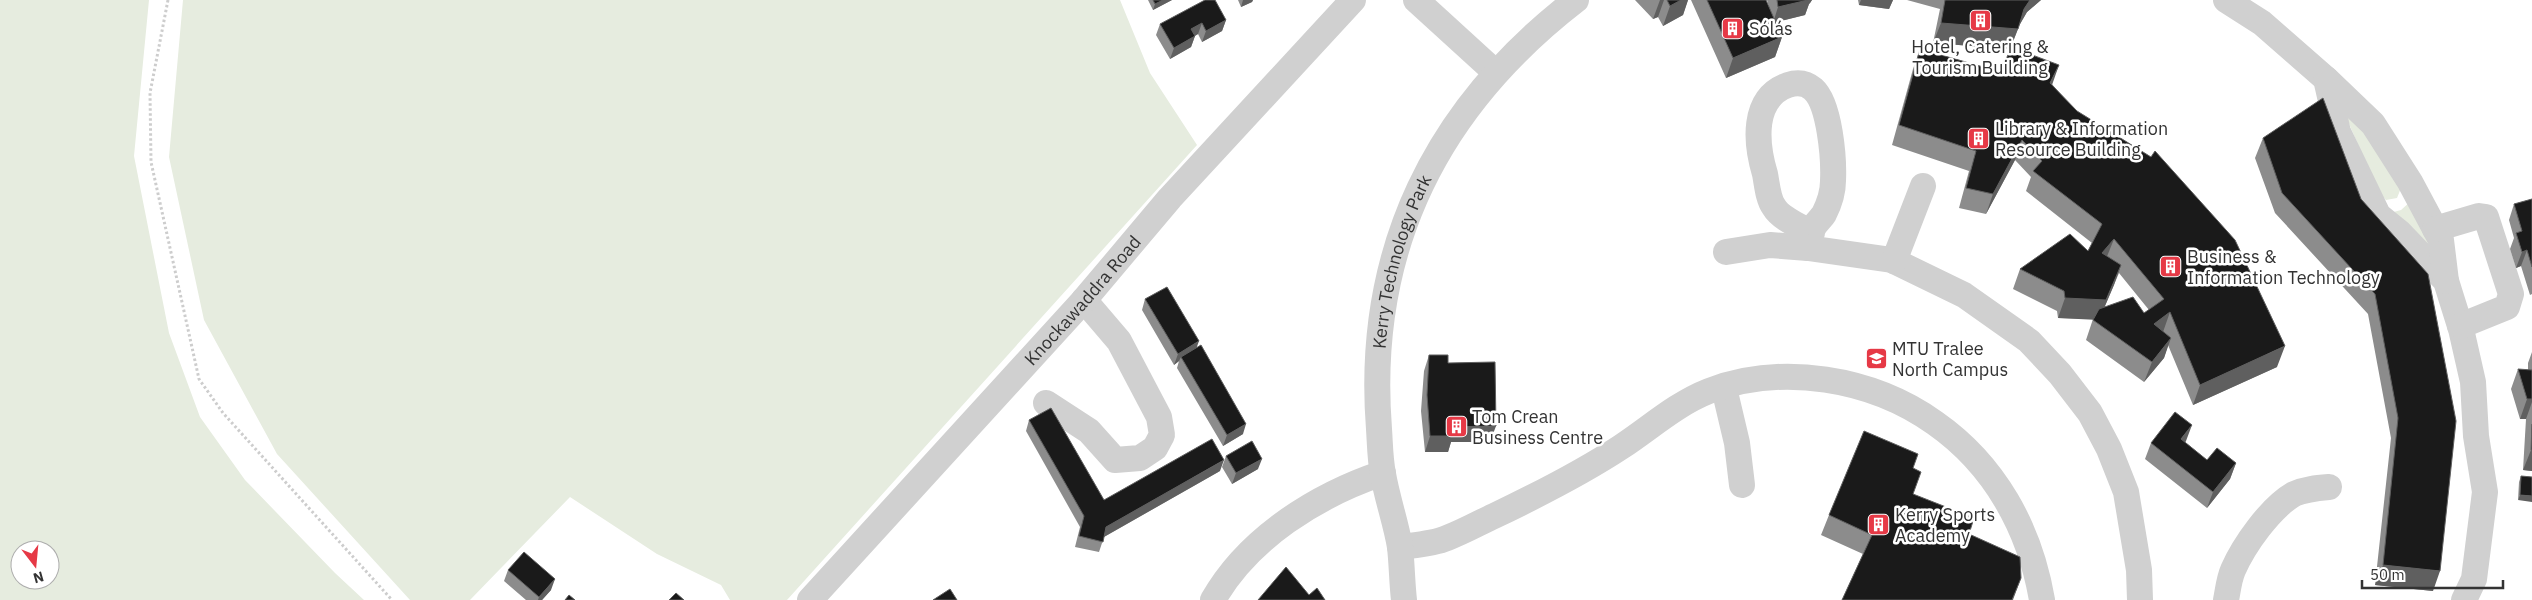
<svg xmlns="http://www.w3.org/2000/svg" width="2532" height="600" font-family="'IBM Plex Sans',sans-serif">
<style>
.green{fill:#e6ecdf;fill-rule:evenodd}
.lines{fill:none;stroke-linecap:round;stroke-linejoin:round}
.path{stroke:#cdcdcd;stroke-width:3;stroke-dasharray:2.5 2.5;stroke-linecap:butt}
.minor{stroke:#d0d0d0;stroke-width:26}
.wall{fill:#8c8c8c;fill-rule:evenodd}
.shaded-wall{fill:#5f5f5f}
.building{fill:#1a1a1a;stroke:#5f5f5f}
.labels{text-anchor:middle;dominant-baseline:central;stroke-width:5;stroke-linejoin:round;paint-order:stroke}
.poi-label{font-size:18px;fill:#333;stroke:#fff;text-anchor:start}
.street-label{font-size:18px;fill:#333;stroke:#fff}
</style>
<rect width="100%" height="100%" fill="#fff"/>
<!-- green -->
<path class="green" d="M0 0H149L134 156 169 333 200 417 245 480 335 573 364 600H0ZM20 550H50V580H20Z
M183 0H1120L1150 73 1197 145 787 600H730L721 585 657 554 570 497 470 600H410L277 454 204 320 169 157Z
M2337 96 2380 150 2401 188 2397 198 2386 200 2379 193Z
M2411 201 2439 258 2390 213 2401 210Z"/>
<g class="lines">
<!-- path -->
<path class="path" d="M168 0 150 93 151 162 199 379 223 413 392 600"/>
<!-- minor -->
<g class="minor">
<path d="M1416 0 1495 72"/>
<path d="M2226 0 2262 23 2326 79 2338 132 2378 215 2399 232 2446 281 2461 329 2473 382 2476 436 2485 492 2474 579 2464 600"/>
<path d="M2326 79 2373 124 2410 182 2441 240 2446 281"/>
<path d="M2435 229 2479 216 2486 217 2511 294 2507 307 2460 326"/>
<path d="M1808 248C1810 242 1810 234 1813 229 1815 223 1821 219 1824 214 1829 204 1833 192 1833 181 1834 159 1830 104 1813 89 1806 83 1797 82 1788 85 1751 98 1756 144 1765 174 1767 184 1768 199 1774 207 1781 219 1800 226 1812 233"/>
<path d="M1726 252 1770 245 1808 248 1892 260 1964 295 2029 341 2060 374 2090 413 2109 449 2126 492 2139 570 2140 600"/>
<path d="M1894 261 1923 186"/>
<path d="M1724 388 1737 443 1742 485"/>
<path d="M1046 403 1089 431 1115 460 1140 458 1155 448 1162 435 1159 417 1119 341 1084 300"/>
<path d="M1400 547C1415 545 1433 544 1447 538 1463 532 1479 523 1494 516 1538 495 1580 474 1621 447 1650 428 1676 404 1709 391 1782 363 1872 378 1935 423 1995 465 2030 529 2042 600"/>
<path id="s1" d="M810 600 1084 300 1170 198 1353 0"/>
<path d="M1213 600C1248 538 1317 495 1383 473"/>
<path id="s2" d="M1404 600C1402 583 1402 565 1400 547 1396 523 1387 498 1383 474 1380 459 1380 443 1379 429 1365 250 1436 108 1576 0"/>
<path d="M2226 600C2228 590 2229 579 2233 570 2244 545 2270 508 2294 494 2305 489 2317 488 2329 487"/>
</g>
</g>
<!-- wall -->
<path class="wall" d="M1148 0H1172L1153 10Z
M1238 0H1253L1252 2 1241 7Z
M1635 0H1688L1683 15 1663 26 1658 17 1653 19Z
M1691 0H1766L1769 7 1767 0H1812L1810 3 1809 4 1805 15 1776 22 1782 37 1775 57 1726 78Z
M1858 0H1893L1889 9 1859 5Z
M1907 0H2041L2027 12 2019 26 2011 47 2052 84 2277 367 2193 405 2168 345 2164 358 2144 382 2086 340 2093 319 2058 318 2057 311 2013 289 2020 269 2088 251 2092 243 2026 191 2031 177 2015 160 1986 214 1959 208 1969 171 1892 145 1913 69 1920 49 2001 72 2010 49 1933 43 1940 9ZM2119 273 2149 310 2144 313 2104 308Z
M1226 20 1222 31 1202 42 1198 34 1195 36 1191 47 1170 59 1156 35 1160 24Z
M2263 138 2361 199 2433 591 2375 585 2391 438 2368 314 2275 213 2255 158Z
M2532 199V294L2530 295 2521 266 2516 268 2510 249 2514 238 2509 220 2514 204Z
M1145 299 1197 348 1243 434 1223 446 1177 368 1179 361 1174 365 1142 310Z
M2532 352V471L2523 470 2526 419H2520L2511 389 2518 369 2528 370V363Z
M1429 355 1448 363 1490 442H1451L1448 452H1425L1421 411 1424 371Z
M1029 420 1104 500 1220 471 1104 537 1099 552 1075 547 1080 527 1026 431Z
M2186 441 2185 442 2207 460 2236 463 2230 479 2207 508 2145 459 2151 443Z
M1226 456 1258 469 1232 484 1222 467Z
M1913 468V494L1969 534 2021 578 2013 600H1842L1863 554 1821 535 1829 515Z
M2521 476 2532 477 2518 500 2519 482Z
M508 570 551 590 542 600H526L504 581Z"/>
<!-- shaded-wall -->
<path class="shaded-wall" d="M1163 0H1172L1153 10 1155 4Z
M1243 0H1253L1252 2 1241 7Z
M1660 0H1664L1658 17 1653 19Z
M1679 0H1688L1683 15 1663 26 1670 6Z
M1805 0H1812L1810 3 1809 4 1805 15 1773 23 1778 7Z
M1861 0H1893L1889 9 1859 5Z
M2030 0H2041L2027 12 2017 29H2018L2010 49 1933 43 1941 23 2024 9Z
M1226 20 1222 31 1202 42 1206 31Z
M1202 23 1198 34 1187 40 1191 29Z
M1195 36 1191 47 1170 59 1174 48Z
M1782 37 1775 57 1726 78 1733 58Z
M2059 65 2052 85 2050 83Z
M2022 140 2015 160 1986 214 1993 194Z
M2114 239 2106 259 2102 253Z
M2527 250 2521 266 2516 268 2522 252Z
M2121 265 2114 285 2099 320 2058 318 2065 298Z
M2170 312 2163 332 2154 324Z
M2171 338 2164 358 2144 382 2152 362Z
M1199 341 1195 352 1181 357 1179 361 1174 365 1178 354Z
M2285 346 2277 367 2193 405 2200 385Z
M2527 399H2532V402L2526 419H2520Z
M1246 424 1243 434 1223 446 1227 435Z
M2192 425 2186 441 2175 455 2181 439Z
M1496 426 1490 442H1451L1448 452H1425L1430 436 1453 427Z
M2531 450H2532V471L2523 470Z
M1262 459 1258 469 1232 484 1236 473Z
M1224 460 1220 471 1102 538 1106 527Z
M2236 463 2230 479 2207 508 2213 492Z
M2520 495 2532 496V502L2518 500Z
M2383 565 2440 571 2433 591 2375 585Z
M555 579 551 590 542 600H538L539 597Z"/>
<!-- building -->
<path class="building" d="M1153 0H1163L1155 4Z
M1205 0H1215L1226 20 1206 31 1202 23 1191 29 1195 36 1174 48 1160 24Z
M1667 0H1681L1670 6Z
M1707 0H1766L1782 37 1733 58Z
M1777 0H1808L1778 7Z
M1945 0H2030L2024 9 2018 29 1941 23Z
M2011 47 2059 65 2050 83 2077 111 2151 157 2155 151 2235 240 2285 346 2200 385 2170 312 2154 324 2171 338 2152 362 2093 320 2099 309 2133 297 2144 313 2164 299 2114 239 2102 253 2121 265 2106 300 2065 298 2064 291 2020 269 2070 234 2088 251 2102 224 2033 171 2042 161 2022 140 1993 194 1966 188 1976 151 1899 125 1920 49 2001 72Z
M2323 98 2361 199 2428 274 2456 421 2440 571 2383 565 2398 418 2375 294 2282 193 2263 138Z
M2532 199V267L2527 250 2522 252 2516 233 2522 231 2514 204Z
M1167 287 1199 341 1178 354 1145 299Z
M1201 345 1246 424 1227 435 1181 357Z
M1429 355H1448V363L1495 362 1496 426 1453 427 1454 436H1430L1427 395Z
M2518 369 2532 370V399H2527Z
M1051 408 1104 500 1212 439 1224 460 1106 527 1103 542 1079 536 1084 516 1029 420Z
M2175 412 2192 425 2181 439 2207 460 2217 448 2236 463 2213 492 2151 443Z
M2532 424V450H2531Z
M1864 431 1918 454 1913 468 1921 472 1913 494 1974 518 1969 534 2020 557 2021 578 2012 600H1842L1872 535 1829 515Z
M1252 441 1262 459 1236 473 1226 456Z
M2521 476 2532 477V496L2520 495Z
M524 552 555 579 539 597 508 570Z
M1286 567 1309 595 1317 588 1325 600H1258Z
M950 589 957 600H933Z
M676 593 684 600H669Z
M569 595 575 600H565Z"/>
<!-- icons -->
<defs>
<symbol id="building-square" viewBox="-11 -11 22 22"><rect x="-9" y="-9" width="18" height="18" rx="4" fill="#e63946" stroke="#fff"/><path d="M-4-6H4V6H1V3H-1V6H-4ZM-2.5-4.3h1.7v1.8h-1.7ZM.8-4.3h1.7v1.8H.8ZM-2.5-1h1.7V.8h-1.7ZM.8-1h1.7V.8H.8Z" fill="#fff"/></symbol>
<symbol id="university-square" viewBox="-11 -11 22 22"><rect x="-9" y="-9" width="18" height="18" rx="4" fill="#e63946" stroke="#fff"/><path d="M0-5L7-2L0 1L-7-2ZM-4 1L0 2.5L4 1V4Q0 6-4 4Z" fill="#fff"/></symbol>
</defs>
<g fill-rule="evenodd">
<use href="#building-square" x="1968" y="8" width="25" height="25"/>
<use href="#building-square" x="1720" y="16" width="25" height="25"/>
<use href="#building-square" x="1966" y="126" width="25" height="25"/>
<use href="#building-square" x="2158" y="254" width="25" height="25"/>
<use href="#university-square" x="1864" y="346" width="25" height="25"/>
<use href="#building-square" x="1444" y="414" width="25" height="25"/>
<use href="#building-square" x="1866" y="512" width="25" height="25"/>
</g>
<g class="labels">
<!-- poi labels -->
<g class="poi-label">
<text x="1749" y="28">Sólás</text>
<text x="1980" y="46" text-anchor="middle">Hotel, Catering &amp;<tspan x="1980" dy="21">Tourism Building</tspan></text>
<text x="1995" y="128">Library &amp; Information<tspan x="1995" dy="21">Resource Building</tspan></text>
<text x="2187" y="256">Business &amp;<tspan x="2187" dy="21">Information Technology</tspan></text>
<text x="1892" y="348">MTU Tralee<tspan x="1892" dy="21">North Campus</tspan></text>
<text x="1472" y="416">Tom Crean<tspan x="1472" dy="21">Business Centre</tspan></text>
<text x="1895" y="514">Kerry Sports<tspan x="1895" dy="21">Academy</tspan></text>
</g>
<!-- street labels -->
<g class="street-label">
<text stroke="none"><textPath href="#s2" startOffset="344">Kerry Technology Park</textPath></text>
<text stroke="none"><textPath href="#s1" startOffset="405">Knockawaddra Road</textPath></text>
</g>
</g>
<!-- north arrow -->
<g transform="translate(35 565) rotate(164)"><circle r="24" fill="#ffffff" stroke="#adadad"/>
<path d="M0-4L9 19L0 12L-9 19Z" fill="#e63946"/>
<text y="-8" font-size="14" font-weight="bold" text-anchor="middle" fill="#333333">N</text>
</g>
<!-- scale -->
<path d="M2362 580v8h141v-8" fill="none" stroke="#333333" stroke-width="2.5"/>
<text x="2370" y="580" font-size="15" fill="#333333" stroke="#ffffff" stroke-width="4" paint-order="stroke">50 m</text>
</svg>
